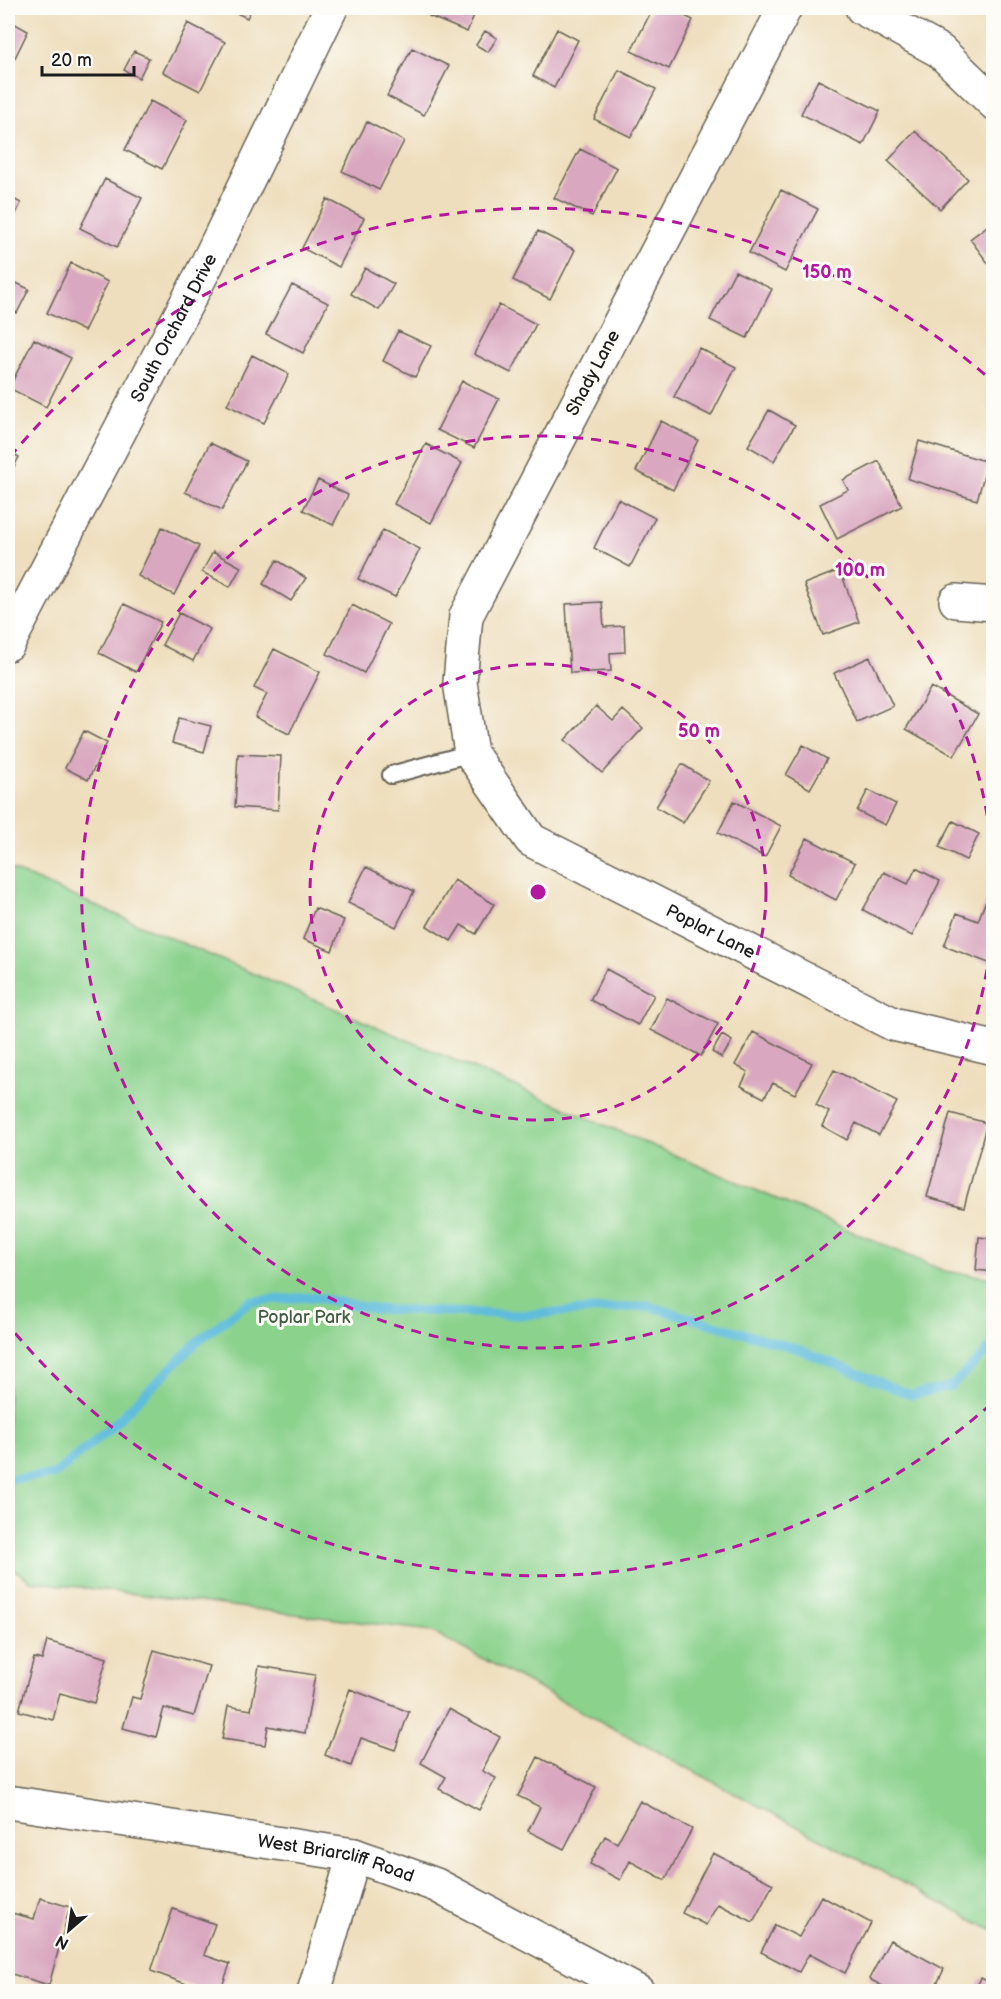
<svg xmlns="http://www.w3.org/2000/svg" width="1001" height="1999" font-family="'Balsamiq Sans',sans-serif">
<style>
.green{fill:#8bd28d;stroke:#547754;stroke-width:1.5}
.lines{fill:none;stroke-linecap:round;stroke-linejoin:round}
.stream{stroke:#5ebcdc;stroke-width:9}
.building{fill:#d9a7bf}
.lane-casing{stroke:#666054;stroke-width:20}
.street-casing{stroke:#666054;stroke-width:36}
.lane{stroke:#fff;stroke-width:16}
.street{stroke:#fff;stroke-width:33}
.ring{fill:none;stroke:#b5179e;stroke-width:3;stroke-dasharray:10 8}
.labels{text-anchor:middle;dominant-baseline:central;stroke-width:6;stroke-linejoin:round;paint-order:stroke}
.street-label{font-size:18px;fill:#1c1c1c;stroke:#fdfcf7}
.park-label{font-size:18px;fill:#435c44;stroke:#fdfcf7}
.centre{fill:#b5179e;stroke:#fdfcf7;stroke-width:3}
.ring-label{font-size:18px;text-anchor:middle;font-weight:bold;fill:#b5179e;stroke:#fdfcf7;stroke-width:6;stroke-linejoin:round;paint-order:stroke}
</style>
<rect width="100%" height="100%" fill="#fdfcf7"/>
<filter id="ink" filterUnits="userSpaceOnUse"><feTurbulence type="fractalNoise" baseFrequency=".0167" numOctaves="2"/><feDisplacementMap in="SourceGraphic" scale="12" xChannelSelector="R" yChannelSelector="G"/><feConvolveMatrix kernelMatrix="1 2 1 2 8 2 1 2 1" color-interpolation-filters="sRGB"/></filter>
<filter id="wash" filterUnits="userSpaceOnUse"><feTurbulence type="fractalNoise" baseFrequency=".008" numOctaves="4" result="noise"/><feDisplacementMap in="SourceGraphic" scale="24" xChannelSelector="R" yChannelSelector="G"/><feGaussianBlur stdDeviation="1.35" result="paint"/><feColorMatrix in="noise" values="0 0 0 0 0 0 0 0 0 0 0 0 0 0 0 0 0 1.4 0 .05"/><feComposite in="paint" operator="in"/></filter>
<g filter="url(#wash)">
<rect width="100%" height="100%" fill="#eedebd"/>
<!-- green -->
<path class="green" d="M8 868 944 1271 993 1278V1931L431 1631 31 1581 8 1566Z"/>
<g class="lines">
<!-- stream -->
<path class="stream" d="M8 1479 54 1475 109 1429 198 1341 250 1301 313 1297 374 1309 522 1315 648 1306 795 1348 911 1395 951 1386 994 1345"/>
</g>
<g id="blocks">
<!-- building -->
<path class="building" d="M226 8H252L247 18Z
M432 8H477L467 32 429 16Z
M653 8H669L693 20 669 69 631 51Z
M8 20 28 31 8 72Z
M188 23 225 42 200 91 163 72Z
M557 29 578 40 554 88 533 76Z
M485 31 497 38 488 52 476 45Z
M412 48 449 66 424 115 387 96Z
M134 51 149 58 139 78 124 70Z
M619 70 656 89 631 137 594 119Z
M818 80 880 111 863 145 801 114Z
M150 101 187 120 162 169 125 150Z
M367 122 404 141 379 190 342 171Z
M915 131 968 179 940 209 888 161Z
M580 149 617 168 592 216 554 198Z
M105 179 142 198 117 247 80 228Z
M781 190 818 209 785 272 749 253Z
M8 196 21 203 8 230Z
M327 199 364 218 339 267 302 248Z
M994 221V271L970 239Z
M538 231 575 250 550 299 513 280Z
M71 263 108 282 84 331 47 313Z
M365 268 394 284 379 310 351 294Z
M735 271 772 289 747 338 710 320Z
M8 279 29 289 17 313 8 309Z
M292 285 328 303 303 353 266 334Z
M499 305 536 324 511 373 474 354Z
M398 331 431 346 415 377 383 361Z
M34 339 71 358 46 407 9 388Z
M699 348 736 367 711 416 674 397Z
M252 355 289 374 264 423 227 405Z
M462 381 499 399 474 448 437 430Z
M769 410 795 425 774 461 748 446Z
M661 421 698 440 673 490 636 471Z
M919 441 988 462 977 500 908 479Z
M210 443 247 461 222 510 185 492Z
M426 444 462 463 431 523 394 504Z
M8 451 19 457 8 478Z
M879 461 902 506 837 539 820 504 848 490 843 480Z
M318 480 348 495 333 525 303 510Z
M618 499 655 518 630 567 594 548Z
M162 527 199 546 174 595 138 576Z
M383 530 420 549 395 597 358 579Z
M213 552 241 567 230 587 202 572Z
M277 560 306 578 291 601 263 584Z
M840 570 859 622 823 635 804 584Z
M602 602 604 627 624 626 625 652 610 653 611 671 570 673 566 604Z
M124 604 161 622 136 672 99 653Z
M352 605 389 624 364 673 327 654Z
M179 613 210 629 193 661 162 645Z
M274 649 320 672 289 734 255 717 267 694 254 688Z
M870 657 893 706 857 722 834 673Z
M931 687 978 714 954 756 906 729Z
M596 706 613 721 623 710 643 728 602 773 565 740Z
M179 718 211 726 204 752 172 743Z
M84 731 107 743 88 780 65 768Z
M803 745 827 759 810 789 786 775Z
M238 754 281 756 278 810 235 807Z
M682 764 709 781 683 823 656 807Z
M868 790 896 804 885 825 857 811Z
M734 801 781 826 765 857 718 833Z
M953 821 979 834 966 860 939 847Z
M807 838 855 863 836 900 788 875Z
M366 867 414 891 396 927 348 903Z
M916 868 940 881 912 936 863 910 884 872 908 884Z
M454 880 494 904 476 934 461 925 451 941 427 926Z
M985 903 994 906V965L944 946 957 913 978 921Z
M315 908 344 920 332 951 303 939Z
M606 969 654 995 638 1025 590 1000Z
M667 998 718 1024 701 1056 651 1030Z
M753 1032 812 1063 795 1094 773 1083 764 1098 741 1086 748 1072 735 1065Z
M722 1035 732 1041 722 1058 712 1052Z
M834 1070 897 1102 879 1135 856 1123 847 1140 822 1126 829 1112 816 1105Z
M950 1113 987 1123 964 1207 927 1197Z
M979 1237 994 1239V1272L976 1270Z
M47 1641 107 1658 94 1703 60 1693 53 1720 19 1711 34 1658 42 1660Z
M154 1650 209 1666 194 1716 164 1708 156 1737 123 1728 132 1697 140 1699Z
M259 1666 315 1675 305 1733 268 1726 265 1745 222 1739 228 1706 251 1710Z
M350 1689 409 1712 395 1750 361 1738 351 1766 325 1755Z
M449 1709 500 1737 482 1771 496 1778 479 1810 439 1789 446 1777 421 1763Z
M538 1757 596 1787 564 1849 528 1831 540 1807 518 1796Z
M640 1801 692 1829 665 1880 630 1861 620 1880 590 1864 605 1836 617 1843Z
M713 1853 773 1884 753 1922 718 1904 706 1925 682 1913Z
M821 1896 871 1923 845 1973 809 1954 799 1972 761 1952 775 1925 799 1937Z
M40 1898 70 1907 49 1985 8 1973V1912L34 1919Z
M173 1909 215 1924 204 1955 230 1964 220 1992H208L151 1971Z
M890 1940 944 1969 933 1992H894L869 1979Z
M981 1978 994 1985V1992H974Z"/>
</g>
</g>
<g filter="url(#ink)">
<use href="#blocks" fill-opacity="0" stroke="#666054" stroke-width="1.5"/>
<g class="lines">
<defs>
<path id="lane" d="M391 775 471 753"/>
<g id="street">
<path id="s1" d="M785 8 466 616 460 682 471 753 531 840 893 1024 994 1048"/>
<path d="M862 8 940 51 994 103"/>
<path d="M956 601 994 604"/>
<path id="s2" d="M8 644 206 266 331 8"/>
<path id="s3" d="M8 1802 354 1855 436 1885 638 1992"/>
<path d="M314 1992 354 1855"/>
</g>
</defs>
<!-- lane casing -->
<use href="#lane" class="lane-casing"/>
<!-- street casing -->
<use href="#street" class="street-casing"/>
<!-- lane -->
<use href="#lane" class="lane"/>
<!-- street -->
<use href="#street" class="street"/>
</g>
</g>
<!-- distance rings -->
<g class="ring">
<circle cx="538" cy="892" r="228"/>
<path d="M993 916A456 456 0 1 1 993 868"/>
<path d="M991 1404A684 684 0 0 1 10 1327M10 457A684 684 0 0 1 991 380"/>
</g>
<g class="labels">
<!-- street labels -->
<g class="street-label">
<text stroke="none"><textPath href="#s2" startOffset="357">South Orchard Drive</textPath></text>
<text transform="translate(593 373) rotate(-62)">Shady Lane</text>
<text stroke="none"><textPath href="#s1" startOffset="1132">Poplar Lane</textPath></text>
<text stroke="none"><textPath href="#s3" startOffset="333">West Briarcliff Road</textPath></text>
</g>
<!-- park labels -->
<g class="park-label">
<text x="304" y="1317">Poplar Park</text>
</g>
</g>
<circle cx="538" cy="892" r="9" class="centre"/>
<g class="ring-label">
<text x="827" y="278">150 m</text>
<text x="860" y="576">100 m</text>
<text x="699" y="737">50 m</text>
</g>
<!-- margin -->
<rect width="1001" height="1999" fill="none" stroke="#fdfcf7" stroke-width="30"/>
<!-- north arrow -->
<g transform="translate(69 1930) rotate(209)" stroke="#fdfcf7" stroke-width="4.5" paint-order="stroke">
<path d="M0-4.5L10 22L0 15L-10 22Z" fill="#1c1c1c"/>
<text y="-9" font-size="16" font-weight="bold" text-anchor="middle" fill="#1c1c1c">N</text>
</g>
<!-- scale -->
<path d="M42 66v9h92v-9" fill="none" stroke="#1c1c1c" stroke-width="3"/>
<text x="51" y="66" font-size="18" fill="#1c1c1c" stroke="#fdfcf7" stroke-width="4.5" paint-order="stroke">20 m</text>
</svg>
